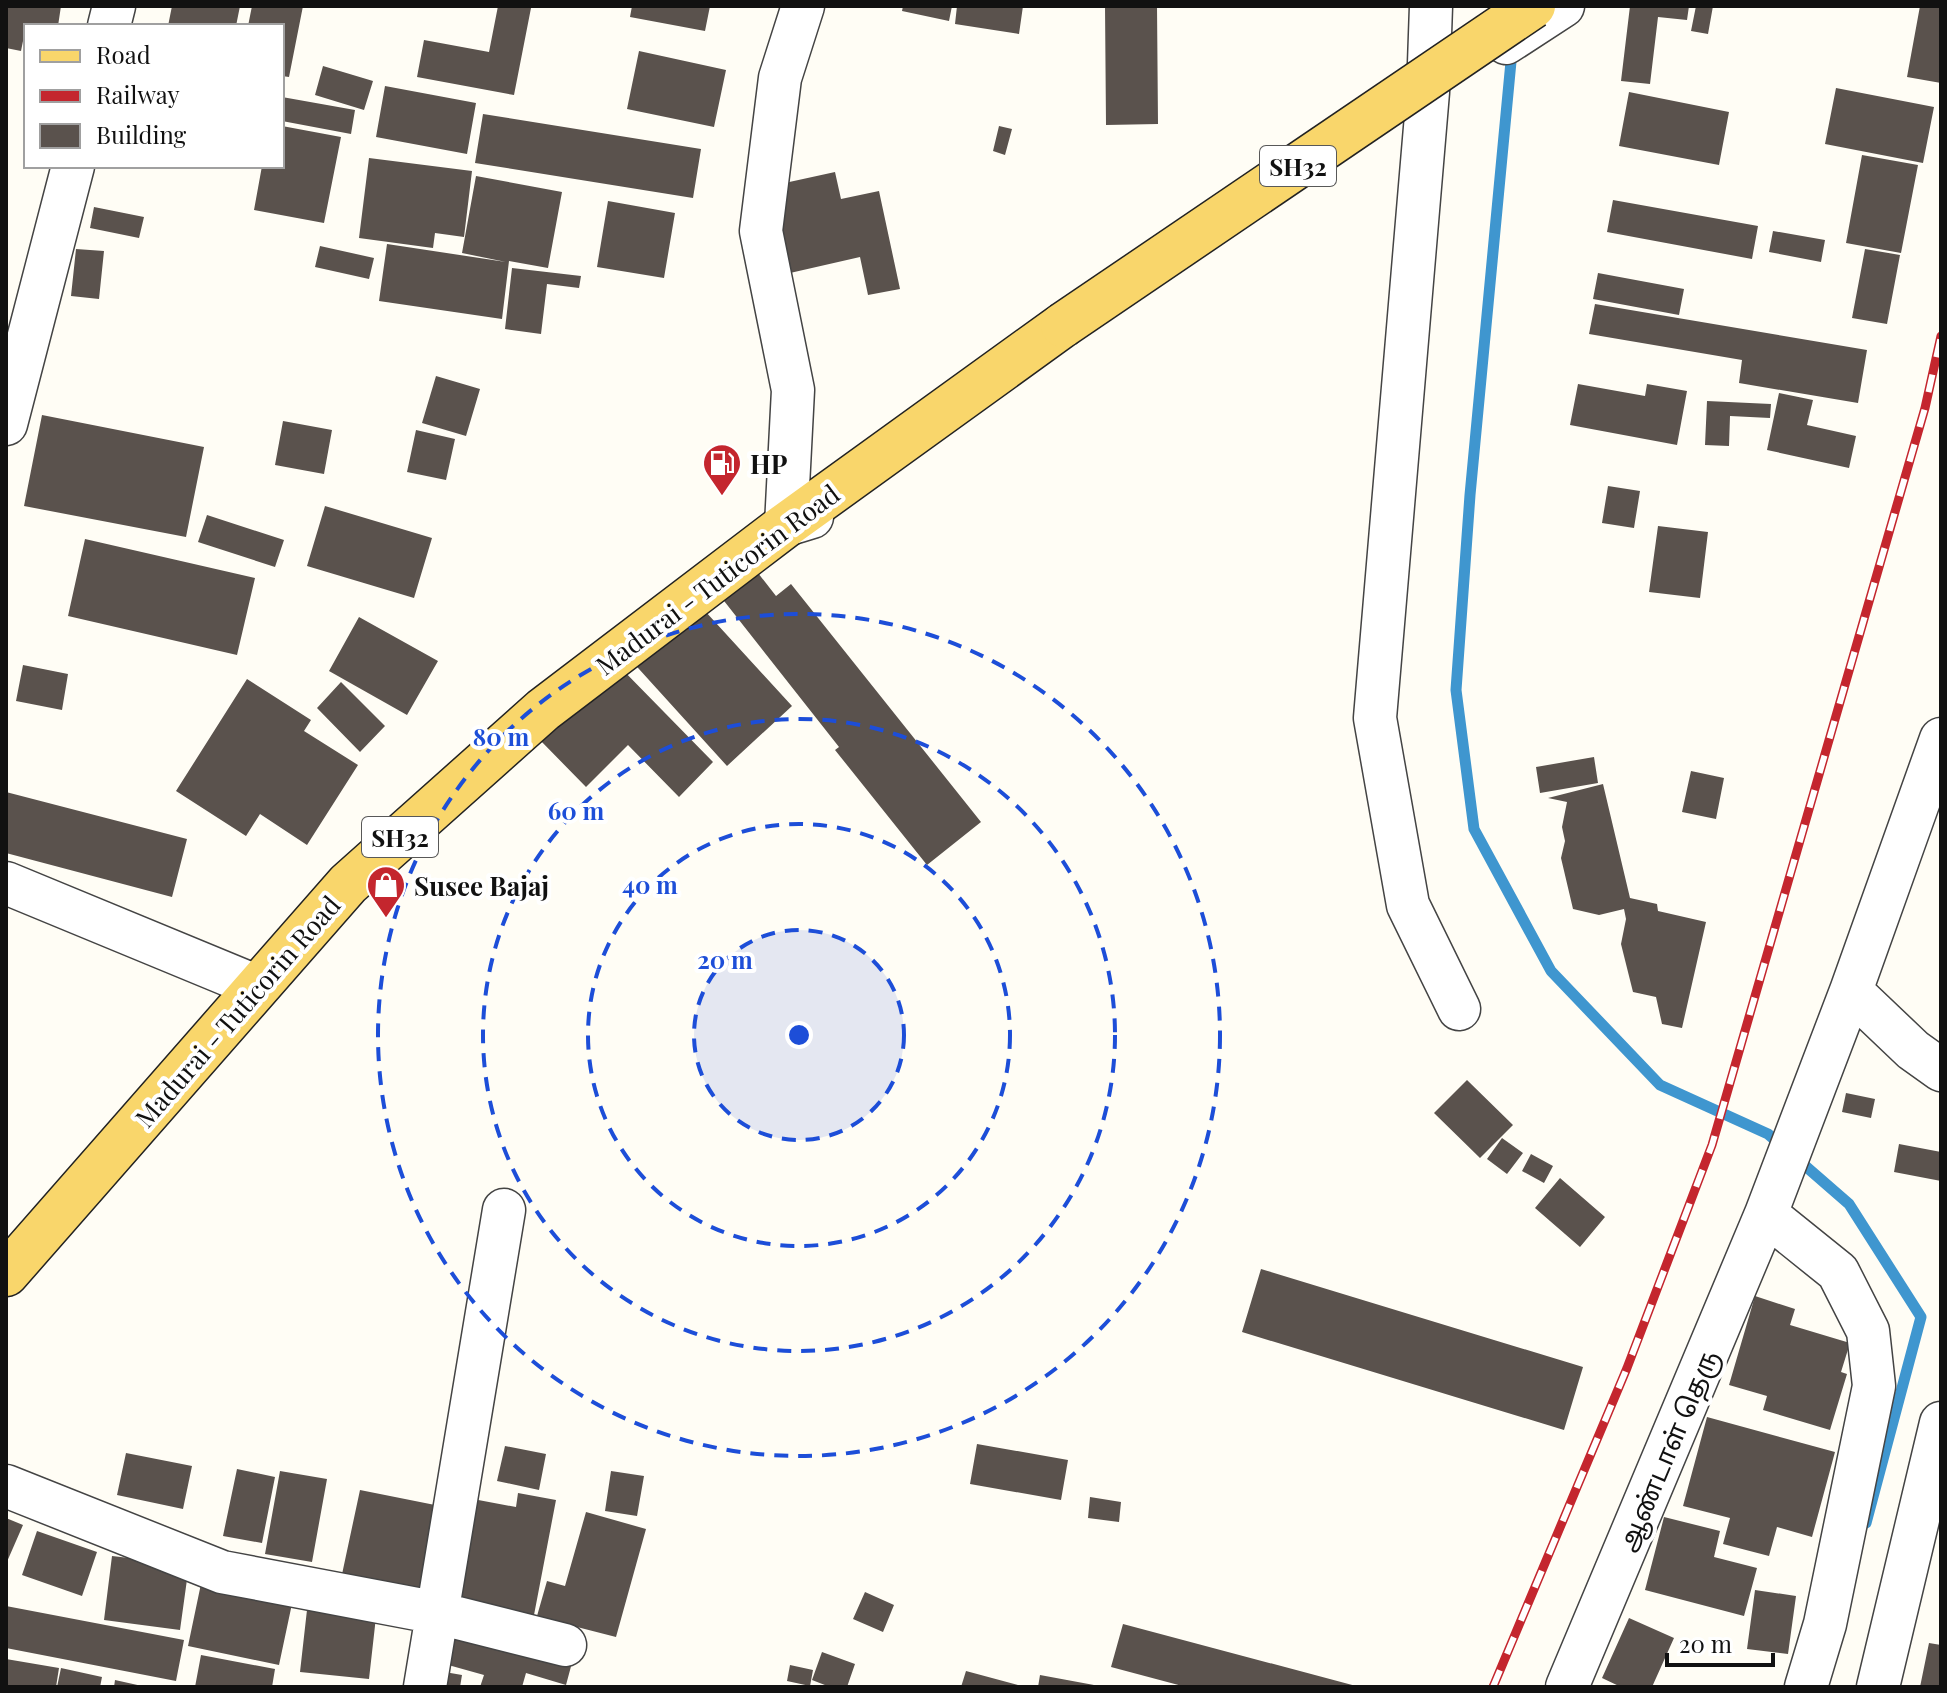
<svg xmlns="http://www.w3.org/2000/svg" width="1947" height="1693" font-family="'Playfair Display','Noto Sans Tamil',serif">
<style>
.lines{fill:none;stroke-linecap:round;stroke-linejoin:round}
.stream{stroke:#3f96cf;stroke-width:11}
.building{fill:#5a524d}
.minor-casing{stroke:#444;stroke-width:45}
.major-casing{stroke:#222;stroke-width:47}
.minor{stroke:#fff;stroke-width:42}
.major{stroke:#f9d66b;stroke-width:44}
.rail-casing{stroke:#c4262e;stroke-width:9}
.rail{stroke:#fff;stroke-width:6;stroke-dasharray:18;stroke-linecap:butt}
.major-bridge-casing{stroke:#222;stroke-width:47;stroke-linecap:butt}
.major-bridge{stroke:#f9d66b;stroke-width:44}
.ring{fill:none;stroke:#1d4ed8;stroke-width:4;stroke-dasharray:14 10}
.labels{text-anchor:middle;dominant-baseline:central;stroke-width:8;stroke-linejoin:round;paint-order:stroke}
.shield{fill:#fff;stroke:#585858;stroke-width:2}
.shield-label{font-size:24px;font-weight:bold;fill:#111}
.poi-label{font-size:26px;font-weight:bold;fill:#111;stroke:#fff;text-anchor:start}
.street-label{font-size:26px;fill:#111;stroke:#fff}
.centre{fill:#1d4ed8;stroke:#fff;stroke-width:4}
.ring-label{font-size:24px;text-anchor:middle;font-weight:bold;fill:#1d4ed8;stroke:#fff;stroke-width:8;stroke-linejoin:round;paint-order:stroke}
</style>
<rect width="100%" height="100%" fill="#fffdf5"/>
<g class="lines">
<!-- stream -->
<path class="stream" d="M1512 51 1470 495 1456 690 1474 829 1551 971 1660 1085 1768 1134 1782 1146
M1795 1157 1849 1204 1921 1317 1866 1523"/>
</g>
<!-- building -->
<path class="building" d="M6 6H61L58 26H26L21 51 6 48Z
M172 6H240L236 26H168Z
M252 6H303L289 77 282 76V26H248Z
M498 6 531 8 514 95 417 77 424 40 489 52Z
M632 6H710L705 31 630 17Z
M903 6H952L949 21 902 11Z
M957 6H1023L1019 34 955 24Z
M1105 6H1157L1158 124 1106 125Z
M1630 6H1689L1687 20 1658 17 1650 84 1621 81Z
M1696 6H1713L1708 34 1691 31Z
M1920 6H1941V83L1907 77Z
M639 51 726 70 714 127 627 109Z
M323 66 373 81 364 110 315 95Z
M385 86 476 103 467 154 376 137Z
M1836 88 1934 107 1923 163 1825 144Z
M1629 92 1729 112 1719 165 1619 146Z
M282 97 355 110 351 134 282 121Z
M483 114 701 149 693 198 475 163Z
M282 126 341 137 324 223 254 210 262 166H282Z
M999 126 1012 129 1005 155 993 151Z
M1862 155 1918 165 1901 253 1846 243Z
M369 158 472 171 464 237 435 233 433 248 359 238Z
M835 172 841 199 879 191 900 289 868 295 860 257 790 273 771 186Z
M476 176 562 192 548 268 509 261 502 319 379 301 387 244 506 262 462 253Z
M1613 200 1758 226 1752 259 1607 232Z
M608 201 675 213 664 278 597 267Z
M94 207 144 217 139 238 90 228Z
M1773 231 1825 240 1821 262 1769 252Z
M320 246 374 258 369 279 315 267Z
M76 249 104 251 99 299 71 296Z
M1865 249 1900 255 1887 324 1852 318Z
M512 268 581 276 579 288 547 284 541 334 505 329Z
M1598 273 1684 289 1679 315 1593 299Z
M1595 304 1867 350 1858 403 1739 383 1742 360 1589 334Z
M436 376 480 389 466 436 422 423Z
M1578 384 1645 396 1647 384 1687 391 1677 445 1570 425Z
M1779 393 1813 400 1807 425 1856 436 1849 468 1767 450Z
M1707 401 1771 404 1770 418 1730 416 1729 446 1705 445Z
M42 415 204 447 186 537 24 506Z
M283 421 332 430 324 474 275 465Z
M416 430 455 439 446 480 407 472Z
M1608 486 1640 491 1634 528 1602 523Z
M325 506 432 538 414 598 307 566Z
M207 515 284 540 275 567 198 542Z
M1658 526 1708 532 1700 598 1649 592Z
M85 539 255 578 237 655 68 616Z
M751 564 776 596 791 584 981 822 927 865 835 750 839 747 717 592Z
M694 599 792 706 727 766 629 658Z
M359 617 438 661 407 715 329 671Z
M615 662 713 762 679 797 628 745 586 787 538 738Z
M23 665 68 674 62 710 16 701Z
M247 679 311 720 304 731 358 765 307 845 260 814 246 836 176 791Z
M341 682 385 726 360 752 317 708Z
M1594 757 1598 783 1540 793 1536 767Z
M1691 771 1724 778 1716 819 1682 812Z
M1603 784 1630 898 1657 904 1658 911 1706 922 1682 1028 1662 1024 1656 997 1633 992 1621 944 1626 919 1624 909 1599 915 1573 909 1561 858 1565 841 1562 827 1567 802 1548 798Z
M6 792 187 839 172 897 6 853Z
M1467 1080 1513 1125 1480 1158 1434 1113Z
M1846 1093 1875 1099 1871 1118 1842 1112Z
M1502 1138 1523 1153 1507 1174 1487 1159Z
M1899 1144 1941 1152V1181L1894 1172Z
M1531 1154 1553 1166 1544 1183 1522 1171Z
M1560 1178 1605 1217 1580 1247 1535 1208Z
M1261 1269 1583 1367 1564 1430 1242 1332Z
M1755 1296 1795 1309 1790 1325 1850 1343 1841 1372 1847 1374 1830 1430 1763 1410 1767 1396 1729 1385Z
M1707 1417 1835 1452 1812 1537 1777 1527 1769 1556 1723 1544 1730 1518 1683 1506Z
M977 1444 1068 1460 1061 1500 970 1484Z
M505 1446 546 1454 539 1490 497 1481Z
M126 1453 192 1466 183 1509 117 1495Z
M237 1469 275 1477 262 1543 223 1536Z
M280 1471 327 1479 312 1562 265 1554Z
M611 1471 644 1476 637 1516 605 1511Z
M360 1490 445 1507 427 1596 341 1579Z
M518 1493 556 1500 534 1615 454 1599 473 1499 516 1507Z
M1090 1497 1121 1502 1119 1522 1088 1518Z
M586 1512 646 1529 616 1637 577 1627 573 1641 533 1630 547 1581 565 1586Z
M1664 1517 1720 1531 1714 1557 1757 1568 1744 1616 1645 1590Z
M6 1518 23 1525 6 1564Z
M37 1531 97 1552 82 1596 22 1575Z
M112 1556 189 1565 180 1630 104 1620Z
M202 1579 293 1599 279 1665 188 1646Z
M1755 1590 1796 1596 1788 1654 1747 1649Z
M865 1592 894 1605 883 1632 853 1619Z
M308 1601 377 1608 369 1679 300 1672Z
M6 1606 184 1640 176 1681 6 1648Z
M1629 1618 1674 1638 1652 1687H1621L1602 1678Z
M445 1622 573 1659 566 1685 526 1673 522 1687H480L484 1675 434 1661Z
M1123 1624 1356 1686V1687H1186L1111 1667Z
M1929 1643 1941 1645V1687H1920Z
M822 1652 855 1664 847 1687H830L812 1680Z
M201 1655 275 1669 272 1687H195Z
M6 1659 59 1668 56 1687H6Z
M790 1665 813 1670 810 1686 787 1681Z
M61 1668 102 1677 100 1687H57Z
M433 1670 462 1675 460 1687H430Z
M966 1671 1022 1686V1687H961Z
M1040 1675 1094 1685V1687H1038Z
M115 1680 142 1686V1687H114Z"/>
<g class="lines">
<defs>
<path id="minor" d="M803 6 780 78 761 231 793 390 786 525 812 517
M1431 6 1428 92 1375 718 1408 905 1459 1009
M109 26 114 6
M1506 43 1563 6
M6 424 73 166
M1941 739 1851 991 1913 1050 1941 1070
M6 883 258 987
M6 1486 222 1572 438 1613 565 1645
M425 1687 504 1210
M1567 1687 1766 1214
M1806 1687 1825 1624 1874 1386 1868 1331 1838 1272 1766 1214 1851 991
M1878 1687 1941 1423"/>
<path id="major" d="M6 1274 348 884 543 710 786 525 1063 325"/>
</defs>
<!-- minor casing -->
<use href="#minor" class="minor-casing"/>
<!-- major casing -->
<use href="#major" class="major-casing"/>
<!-- minor -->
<use href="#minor" class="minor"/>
<!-- major -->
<use href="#major" class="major"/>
<defs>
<path id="rail" d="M1493 1687 1627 1368 1712 1145 1925 408 1941 336"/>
</defs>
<!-- rail casing -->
<use href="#rail" class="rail-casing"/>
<!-- rail -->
<use href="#rail" class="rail"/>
<defs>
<path id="major-bridge" d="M1063 325 1533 6"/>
</defs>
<!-- major-bridge casing -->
<use href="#major-bridge" class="major-bridge-casing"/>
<!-- major-bridge -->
<use href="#major-bridge" class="major-bridge"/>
</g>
<!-- distance rings -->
<circle cx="799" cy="1035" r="105" fill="#1d4ed8" fill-opacity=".12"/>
<g class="ring">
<circle cx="799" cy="1035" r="105"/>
<circle cx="799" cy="1035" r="211"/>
<circle cx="799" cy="1035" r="316"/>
<circle cx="799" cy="1035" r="421"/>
</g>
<!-- icons -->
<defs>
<symbol id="fuel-pin" viewBox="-11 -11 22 30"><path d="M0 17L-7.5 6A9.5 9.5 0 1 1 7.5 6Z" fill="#c4262e" stroke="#fff"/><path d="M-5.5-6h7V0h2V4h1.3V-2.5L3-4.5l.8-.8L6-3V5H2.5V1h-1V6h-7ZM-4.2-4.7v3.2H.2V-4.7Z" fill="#fff"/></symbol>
<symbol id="shop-pin" viewBox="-11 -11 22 30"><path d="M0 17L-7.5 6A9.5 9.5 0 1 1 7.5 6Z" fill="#c4262e" stroke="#fff"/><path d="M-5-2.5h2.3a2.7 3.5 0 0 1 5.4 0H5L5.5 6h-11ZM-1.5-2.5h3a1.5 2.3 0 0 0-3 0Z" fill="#fff"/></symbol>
</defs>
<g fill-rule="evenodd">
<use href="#fuel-pin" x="700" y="441" width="44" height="60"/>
<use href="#shop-pin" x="364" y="863" width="44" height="60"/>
</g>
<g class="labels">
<!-- shield labels -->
<g class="shield">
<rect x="1260" y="146" width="76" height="40" rx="6"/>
<rect x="362" y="817" width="76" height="40" rx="6"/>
</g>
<g class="shield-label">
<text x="1298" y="166">SH32</text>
<text x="400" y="837">SH32</text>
</g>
<!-- poi labels -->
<g class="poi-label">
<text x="750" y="463">HP</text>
<text x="414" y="885">Susee Bajaj</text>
</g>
<!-- street labels -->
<g class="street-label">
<text transform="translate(717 579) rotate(-37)">Madurai - Tuticorin Road</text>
<text transform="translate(237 1011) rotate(-49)">Madurai - Tuticorin Road</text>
<text transform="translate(1667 1450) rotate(-67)">ஆண்டாள் தெரு</text>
</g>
</g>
<circle cx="799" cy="1035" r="12" class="centre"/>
<g class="ring-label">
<text x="501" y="746">80 m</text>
<text x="576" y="820">60 m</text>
<text x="650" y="894">40 m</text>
<text x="725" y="969">20 m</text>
</g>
<!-- border -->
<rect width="1947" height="1693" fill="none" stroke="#111111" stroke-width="16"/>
<!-- legend -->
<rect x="24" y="24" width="260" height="144" fill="#ffffff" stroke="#a0a0a0" stroke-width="2"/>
<rect x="40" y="50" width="40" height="12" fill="#f9d66b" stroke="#a0a0a0" stroke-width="2"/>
<text x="96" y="64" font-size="24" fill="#111111">Road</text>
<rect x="40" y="90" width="40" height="12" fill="#c4262e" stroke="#a0a0a0" stroke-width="2"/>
<text x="96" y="104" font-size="24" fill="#111111">Railway</text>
<rect x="40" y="124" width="40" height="24" fill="#5a524d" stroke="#a0a0a0" stroke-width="2"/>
<text x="96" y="144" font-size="24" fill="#111111">Building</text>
<!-- scale -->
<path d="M1667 1653v12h106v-12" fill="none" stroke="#111111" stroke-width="4"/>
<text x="1679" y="1653" font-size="24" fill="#111111" stroke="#ffffff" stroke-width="6" paint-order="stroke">20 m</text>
</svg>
